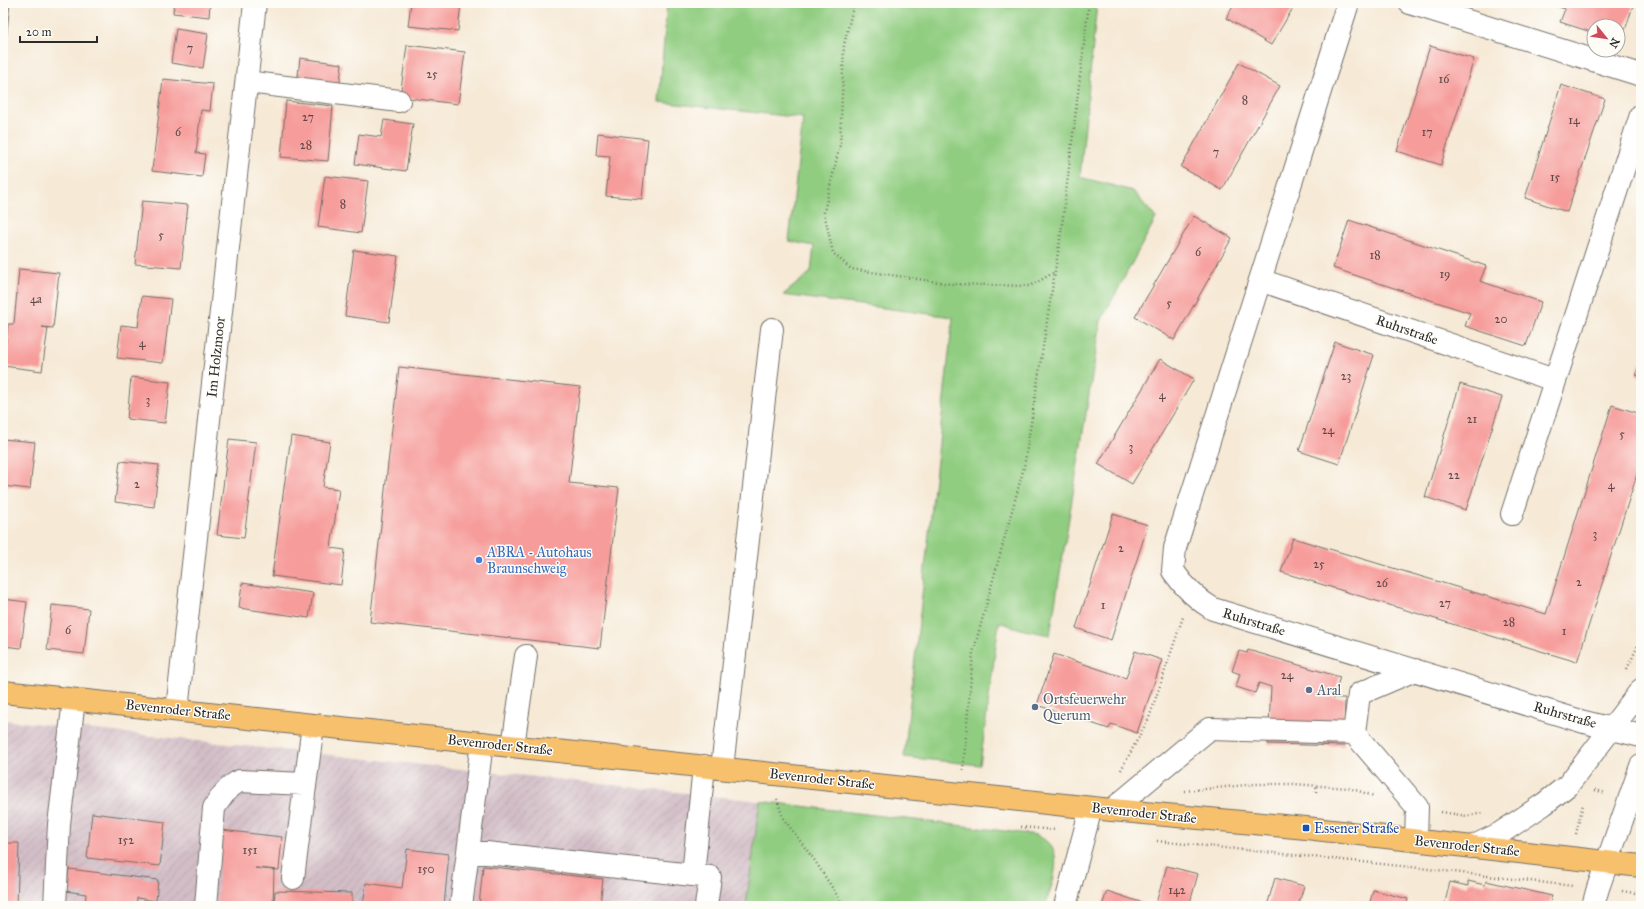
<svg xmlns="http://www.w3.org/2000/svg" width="1644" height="909" font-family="'IM FELL Great Primer',serif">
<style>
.industrial{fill:url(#industrial-furrows)}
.green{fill:#91cd81;stroke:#5e7c56}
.building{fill:#f69d9b}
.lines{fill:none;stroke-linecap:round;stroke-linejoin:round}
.minor-casing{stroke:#726e67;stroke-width:24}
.major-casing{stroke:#726e67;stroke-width:24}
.path{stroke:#726e67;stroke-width:2.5;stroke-dasharray:1 3;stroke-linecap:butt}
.minor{stroke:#fff;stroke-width:22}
.major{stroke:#f7c06c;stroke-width:22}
.shop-dot{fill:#3f7fe0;stroke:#fdfcf7;stroke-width:1.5}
.service-dot{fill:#5c6f8a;stroke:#fdfcf7;stroke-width:1.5}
.transit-dot{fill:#1a4fb4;stroke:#fdfcf7;stroke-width:1.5}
.labels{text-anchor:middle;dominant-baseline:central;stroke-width:3;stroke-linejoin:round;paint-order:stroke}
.number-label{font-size:12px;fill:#5e4847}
.street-label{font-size:14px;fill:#2b2b2b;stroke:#fdfcf7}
.shop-label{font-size:14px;fill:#366cbe;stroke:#fdfcf7;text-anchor:start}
.service-label{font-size:14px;fill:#4e5e75;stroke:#fdfcf7;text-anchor:start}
.transit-label{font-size:14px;fill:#164399;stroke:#fdfcf7;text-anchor:start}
</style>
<defs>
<pattern id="industrial-furrows" width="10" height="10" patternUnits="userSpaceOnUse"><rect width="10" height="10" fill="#d2bdc6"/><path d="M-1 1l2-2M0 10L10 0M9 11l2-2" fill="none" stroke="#b4a3aa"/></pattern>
</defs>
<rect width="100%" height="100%" fill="#fdfcf7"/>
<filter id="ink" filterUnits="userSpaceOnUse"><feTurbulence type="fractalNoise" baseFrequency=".025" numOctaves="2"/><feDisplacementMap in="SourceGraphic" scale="8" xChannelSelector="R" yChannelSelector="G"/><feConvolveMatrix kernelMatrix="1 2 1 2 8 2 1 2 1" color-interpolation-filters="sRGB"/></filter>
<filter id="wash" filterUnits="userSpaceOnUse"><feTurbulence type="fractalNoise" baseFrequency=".012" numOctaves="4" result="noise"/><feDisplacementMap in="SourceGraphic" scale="16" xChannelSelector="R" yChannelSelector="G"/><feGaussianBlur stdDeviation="0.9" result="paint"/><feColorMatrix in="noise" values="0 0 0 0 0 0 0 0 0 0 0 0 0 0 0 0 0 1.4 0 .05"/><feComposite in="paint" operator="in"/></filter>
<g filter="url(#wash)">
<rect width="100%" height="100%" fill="#f6e9d6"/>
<!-- industrial -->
<path class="industrial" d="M3 720 760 801 746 906H3Z"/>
<!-- green -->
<path class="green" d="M667 3H1097L1080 177 1133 191 1156 218 1101 321 1050 635 1024 630 999 622 980 765 904 757 953 317 783 295 811 272 814 246 789 241 803 118 659 102Z
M760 801 1037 835C1042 838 1047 841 1050 845 1063 859 1050 890 1045 906H746Z"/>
<g id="blocks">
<!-- building -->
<path class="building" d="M3 3H10L5 51H3Z
M174 3H210L209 17 173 13Z
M411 3H461L458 31 408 26Z
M1235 3H1296L1271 45 1226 18Z
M1547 3H1634L1621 42 1618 41V26H1594V33L1560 22 1565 9Z
M176 29 208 34 203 68 171 63Z
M407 45 465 52 458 104 400 97Z
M1430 46 1474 59 1441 165 1397 151Z
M300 58 342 64 339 89 297 84Z
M1239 63 1280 86 1222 190 1181 167Z
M163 79 213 84 210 111 201 110 196 153 205 154 202 177 152 171Z
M1561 85 1605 99 1567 212 1525 198Z
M286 101 333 106 328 161 281 157Z
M384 120 413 124 406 171 355 164 359 134 381 137Z
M598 133 648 139 642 199 606 196 610 156 596 155Z
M325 176 368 181 361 233 318 227Z
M142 201 188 205 181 268 135 264Z
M1194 216 1232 238 1174 340 1135 317Z
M1349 220 1486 266 1480 281 1541 302 1526 346 1465 326 1470 313 1333 268Z
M354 250 398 256 389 322 345 316Z
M19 269 59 273 53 328 42 327 48 328 42 371 3 366 8 324H14Z
M142 296 171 299 163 363 117 358 121 325 138 327Z
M1335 342 1374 355 1339 464 1299 451Z
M1160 359 1194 379 1132 484 1098 464Z
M1641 362V377L1636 375Z
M399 367 580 387 569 483 619 488 600 648 370 622Z
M131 377 170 382 165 423 127 419Z
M1460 384 1502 397 1466 510 1425 497Z
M1612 405 1641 414V462L1577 662 1281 572 1293 538 1546 614Z
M291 436 330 442 323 487 339 489 331 548 345 550 341 585 272 576Z
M3 439 35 442 30 489 3 486Z
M229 439 256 442 244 538 217 535Z
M120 461 159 465 154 507 115 502Z
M1113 514 1148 525 1111 640 1076 628Z
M242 583 313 593 309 618 239 608Z
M3 599 27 602 21 648 3 646Z
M52 605 89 609 84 654 47 650Z
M1248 650 1340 677 1333 698H1345L1344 746 1268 744 1271 687 1259 683 1255 693 1236 687 1240 674 1232 671 1239 651 1247 653Z
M1135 651 1162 660 1137 733 1111 724 1109 729 1037 705 1054 654 1126 678Z
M92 813 165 822 160 866 87 858Z
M221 830 282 837 279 870 255 868 274 870 273 906H217Z
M3 843H19L17 906H3Z
M407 849 449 854 444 906H363L366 883 402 888Z
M483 866 603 879 600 906H479Z
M1167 866 1198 874 1189 906H1155Z
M69 869 158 880 156 901 137 898 136 906H85L86 894 66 891Z
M1275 878 1304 886 1298 906H1267Z
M1468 881 1485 885 1486 881 1552 896 1549 906H1444L1450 882 1468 886Z
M1373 890 1408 899 1406 906H1369Z
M275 891 352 893V906H274Z
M1107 891 1149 905V906H1102Z"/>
</g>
</g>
<g filter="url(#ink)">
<use href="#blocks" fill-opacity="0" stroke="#726e67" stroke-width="1"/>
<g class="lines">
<defs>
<path id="minor" d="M1348 3 1175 548 1173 571C1185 588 1196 599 1213 609L1584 722 1641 736
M1410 3 1641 75
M247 82 399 101
M1260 280 1554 380
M1512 514 1641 115
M177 710 255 3
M1354 733 1359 694 1415 670
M513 746 526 656
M704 766 693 875 710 877 706 906
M722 768 772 329
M1112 810 1209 729 1354 733 1417 807 1416 840
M1472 847 1499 834 1544 804 1568 785 1641 690
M468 851 693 875
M293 878 313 725
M55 906 59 824 74 700
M206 906 214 808C221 797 227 788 239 781L305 784
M461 906 482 743
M1065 906 1091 808
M1593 906 1598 888 1641 766"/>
<path id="major" d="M3 692 1112 810 1306 828 1641 866"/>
</defs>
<!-- minor casing -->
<use href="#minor" class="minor-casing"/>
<!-- major casing -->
<use href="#major" class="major-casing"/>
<!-- path -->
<path class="path" d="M854 3 844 45 840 145 824 212 833 253 851 269 951 284 1030 286 1055 272
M1627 669 1641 639
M963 770 973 653 1024 467 1061 233 1089 3
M1121 770 1149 718 1183 617
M1595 790 1606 793
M1185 791 1256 784H1293L1349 788 1374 796
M1316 792V786
M777 799 783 818 815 861 844 906
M1441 812 1467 816 1483 813
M1021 827 1056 830
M1576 834 1583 804
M1157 841 1411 867 1573 886
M1622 891 1641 894"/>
<!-- minor -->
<use href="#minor" class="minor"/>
<!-- major -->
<use href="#major" class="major"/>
</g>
</g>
<!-- markers -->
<circle class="shop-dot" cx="479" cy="560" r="4"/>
<g class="service-dot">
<circle cx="1309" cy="690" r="4"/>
<circle cx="1035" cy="707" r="4"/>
</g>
<rect class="transit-dot" x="1302" y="824" width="8" height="8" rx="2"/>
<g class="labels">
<!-- number labels -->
<g class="number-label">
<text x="190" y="48">7</text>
<text x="432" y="74">25</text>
<text x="1444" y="79">16</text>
<text x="1245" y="100">8</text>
<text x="308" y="117">27</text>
<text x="1574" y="120">14</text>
<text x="178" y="132">6</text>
<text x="1427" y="132">17</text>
<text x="306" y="145">28</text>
<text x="1216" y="152">7</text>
<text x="1555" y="177">15</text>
<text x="343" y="204">8</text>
<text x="161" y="235">5</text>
<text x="1198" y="252">6</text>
<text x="1375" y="255">18</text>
<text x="1445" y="274">19</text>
<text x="36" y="299">4a</text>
<text x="1169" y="303">5</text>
<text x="1501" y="319">20</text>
<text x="142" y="343">4</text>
<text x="1346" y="376">23</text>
<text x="1162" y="395">4</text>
<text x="148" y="400">3</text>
<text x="1472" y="419">21</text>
<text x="1328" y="430">24</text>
<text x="1622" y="434">5</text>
<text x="1131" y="447">3</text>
<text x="1454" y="475">22</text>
<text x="137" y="484">2</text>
<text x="1611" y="485">4</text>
<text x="1595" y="534">3</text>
<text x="1121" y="548">2</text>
<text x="1319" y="564">25</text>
<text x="1579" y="582">2</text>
<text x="1382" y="583">26</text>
<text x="1445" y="603">27</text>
<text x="1103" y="605">1</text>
<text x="1509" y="622">28</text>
<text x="68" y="630">6</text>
<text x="1564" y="631">1</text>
<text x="1287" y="675">24</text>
<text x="126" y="840">152</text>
<text x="250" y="850">151</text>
<text x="426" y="869">150</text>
<text x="1177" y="890">142</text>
</g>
<!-- street labels -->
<g class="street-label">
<text transform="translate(1407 330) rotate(19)">Ruhrstraße</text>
<text transform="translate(216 357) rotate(-84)">Im Holzmoor</text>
<text transform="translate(1254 622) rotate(17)">Ruhrstraße</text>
<text transform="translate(178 710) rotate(6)">Bevenroder Straße</text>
<text transform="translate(1565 715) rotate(16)">Ruhrstraße</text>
<text transform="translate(500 745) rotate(6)">Bevenroder Straße</text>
<text transform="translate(822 779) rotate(6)">Bevenroder Straße</text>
<text transform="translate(1144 813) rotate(6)">Bevenroder Straße</text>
<text transform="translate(1467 846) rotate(6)">Bevenroder Straße</text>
</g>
<!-- shop labels -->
<g class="shop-label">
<text x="487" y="552">ABRA - Autohaus<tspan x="487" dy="16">Braunschweig</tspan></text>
</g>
<!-- service labels -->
<g class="service-label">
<text x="1317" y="690">Aral</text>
<text x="1043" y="699">Ortsfeuerwehr<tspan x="1043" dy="16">Querum</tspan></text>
</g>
<!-- transit labels -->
<g class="transit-label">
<text x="1314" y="828">Essener Straße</text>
</g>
</g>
<!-- margin -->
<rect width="1644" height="909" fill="none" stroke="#fdfcf7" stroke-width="16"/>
<!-- north arrow -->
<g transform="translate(1606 38) rotate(120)"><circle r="19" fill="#fdfcf7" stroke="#a9a8a5"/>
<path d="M0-3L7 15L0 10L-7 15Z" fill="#d1495b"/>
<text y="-6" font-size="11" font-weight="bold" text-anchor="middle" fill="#2b2b2b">N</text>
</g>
<!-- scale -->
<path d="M20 36v6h77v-6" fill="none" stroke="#2b2b2b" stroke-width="2"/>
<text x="26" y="36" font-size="12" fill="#2b2b2b" stroke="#fdfcf7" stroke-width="3" paint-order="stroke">20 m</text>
</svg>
